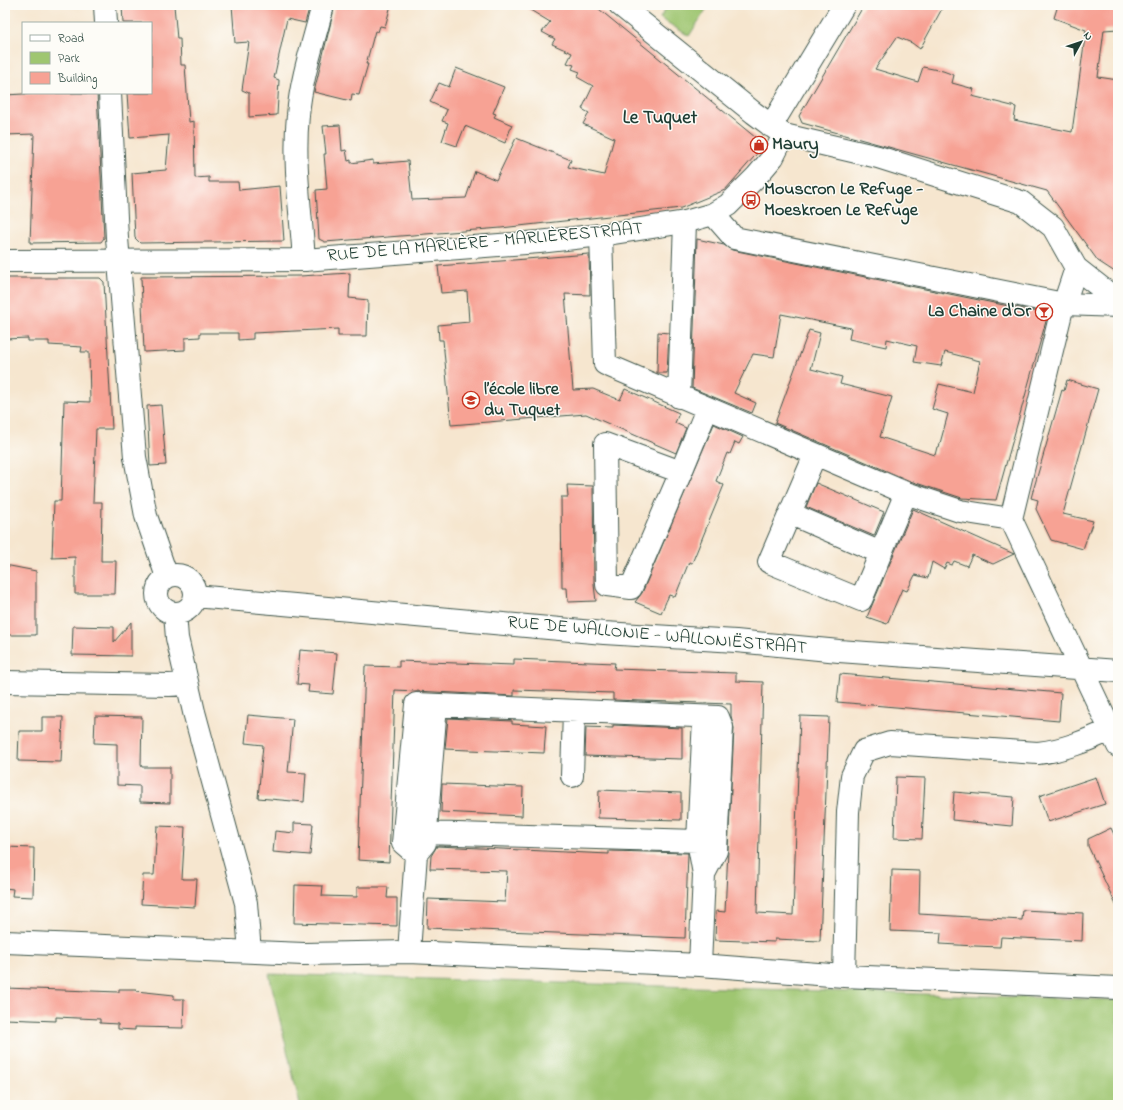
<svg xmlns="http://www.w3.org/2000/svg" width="1123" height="1110" font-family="'Indie Flower',sans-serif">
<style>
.green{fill:#9fc671;stroke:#5f8252}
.building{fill:#f7a294}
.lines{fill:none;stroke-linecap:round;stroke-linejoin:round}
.minor-casing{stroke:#3f564b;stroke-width:24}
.tertiary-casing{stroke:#3f564b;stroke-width:24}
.minor{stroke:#fff;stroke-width:22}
.tertiary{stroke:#fff;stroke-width:22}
.labels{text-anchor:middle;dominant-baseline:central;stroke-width:3;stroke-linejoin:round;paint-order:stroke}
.poi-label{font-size:18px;font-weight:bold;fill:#1f3d34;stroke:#fdfcf7;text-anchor:start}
.street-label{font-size:18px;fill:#1f3d34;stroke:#fdfcf7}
.neighbourhood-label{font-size:19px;font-weight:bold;fill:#1f3d34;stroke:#fdfcf7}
</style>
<rect width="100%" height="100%" fill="#fdfcf7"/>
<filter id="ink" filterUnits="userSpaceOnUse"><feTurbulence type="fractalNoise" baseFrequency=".025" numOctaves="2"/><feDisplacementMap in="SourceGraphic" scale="8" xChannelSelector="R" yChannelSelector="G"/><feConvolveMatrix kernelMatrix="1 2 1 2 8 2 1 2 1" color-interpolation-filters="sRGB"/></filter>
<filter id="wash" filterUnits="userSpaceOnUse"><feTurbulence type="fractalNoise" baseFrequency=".012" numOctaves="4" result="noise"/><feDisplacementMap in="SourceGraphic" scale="16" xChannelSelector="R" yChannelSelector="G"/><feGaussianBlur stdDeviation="0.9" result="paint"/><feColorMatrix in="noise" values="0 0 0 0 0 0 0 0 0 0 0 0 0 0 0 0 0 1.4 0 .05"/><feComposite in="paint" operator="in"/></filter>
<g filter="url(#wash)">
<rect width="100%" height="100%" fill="#f6e6cf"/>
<!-- green -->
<path class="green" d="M668 5H709L689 36 660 18Z
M269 974 1118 1000V1105H300Z"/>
<g id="blocks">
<!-- building -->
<path class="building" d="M122 5H174L177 39H180L181 65H185L189 122 194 121 195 178 209 177V182H238L239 190 280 186 284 241 140 243 135 238 132 173 166 170 169 135 130 138 127 93H151V23H123Z
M232 5H310L305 23 287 19 274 78 279 80 277 115 249 117V93L242 90 249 42 235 43Z
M335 5H391L385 27 380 26 378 32 375 31 366 64H368L359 95 352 94 351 101 314 92Z
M522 5H594L761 142V149L725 190 681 208 501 228 325 242 319 239 316 190 327 189 324 154H326L323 126 340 125 342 151 346 150 348 161 351 160V163L373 160V164L408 161 412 200 466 198 475 171 496 180 516 138 571 160 568 167 604 175 614 138 583 124 589 113 582 109 593 86 577 77 580 72 572 69 574 65 567 63 572 53 552 44 555 39 542 32 550 22Z
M864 5H944L920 49 912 43 897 37 875 69 918 82 923 67 943 71 954 75 952 83 974 89 972 96 1016 107 1014 120 1072 132 1086 30 1054 18 1058 5H1118V29L1104 30 1098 77 1118 80V274L1098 261 1047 191 802 123 799 116Z
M456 68 504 87 493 113 496 114 494 117 512 125 505 143 465 126 457 146 442 141 448 123 442 121 447 110 430 102 439 83 449 87Z
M41 93H97L104 238 101 242 30 243 34 134 5 135V95Z
M697 239 724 245 732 250 1048 314 996 500 962 498 910 481 775 423 809 330 820 333 811 369 842 377 840 384 892 397 880 437 935 455 937 447H939L948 414 932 409 939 384 973 392 980 361 945 352 941 366 914 362 917 346 887 339 886 347 849 339 851 328 781 314 774 357 753 354 734 393 756 403 752 413 692 388Z
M589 254 590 295 565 294 573 390 593 389 620 400 625 389 679 413 675 423 686 428 676 453 586 414 451 425 443 340H439L438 325 469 322 467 291 441 293 438 266Z
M350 273 349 298 368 300 367 336H338V329L253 333V339L238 340V333H200V337L185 338V350L144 352 141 277 300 276Z
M5 278H100L104 282 112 429H96L93 502H102L101 561H116L115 594H75V557L52 558 54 501H61L64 401 90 402 89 352H81L82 347 49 345V341H28V338L5 339Z
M658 332 669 333 667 373H657Z
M1067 380 1098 389 1063 514 1093 521 1083 549 1051 540 1036 509 1038 500 1031 498 1062 390 1064 391Z
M161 405 166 465 150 466 147 406Z
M714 424 743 437 739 444 735 442 730 454 727 453 716 481 724 485 692 563 689 562 675 597 669 595 661 613 635 602 642 593Z
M816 483 884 512 874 536 806 507Z
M567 485 593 486 594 585 596 601 568 602 567 588H562L561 497H568Z
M913 509 1014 554 993 564 972 555 967 566 954 561 952 565 947 563 944 569 932 562 928 578 915 575 907 591 902 589 887 624 867 617Z
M5 565 36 571V635H5Z
M131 622V656L72 655 73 626 114 627V642Z
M300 650 337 653 333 694 308 692 309 685 297 684Z
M514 659 615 663 614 669 736 673V681L763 682 757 913 793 915 800 716 829 717 820 941 775 939V942L715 940 716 911 725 912 734 728 731 716V704L613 700V693L514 690V696L395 690 389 862 358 860 365 666 399 667V661L514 665Z
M840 674 1061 693 1059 721 837 702Z
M248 715 293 719 288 772 306 773 304 802 258 798 263 745 245 743Z
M95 716 142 717 141 765 142 767H170V803L140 802V786L117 785V744L94 743Z
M42 717H63L61 762 18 761 19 731H42Z
M448 718 512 721V724L546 726 544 753 445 749Z
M613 725 682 728V759L585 756 586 727 613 728Z
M896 777 925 778 922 839 894 838Z
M1096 777 1105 804 1048 822 1039 796Z
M442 784 523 787 522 816 441 812Z
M599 790 681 793V820L598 818Z
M954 792 1014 797 1012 826 952 820Z
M294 823 313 824 310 855 273 852 275 831 294 833Z
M157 826 185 827 182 879H197L195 907 141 904 143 875H154Z
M1111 828 1118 843V909L1088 846V839Z
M437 846 609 854V851L688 853 685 938 427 928 428 899 505 902 507 871 430 869 431 856Z
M5 847 34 848 33 897 12 896 13 889 5 888Z
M892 870 920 871 919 914 1022 920 1023 910 1083 913 1082 941 1001 937 1000 947 975 946 940 944 941 933 890 931Z
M295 885 323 886 322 896 357 897V887H388L387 898H397V926L294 923Z
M5 988 119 992V989H136V991L174 995V999H184L183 1028 135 1027V1030L118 1029V1024L100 1023V1019L56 1017V1021L5 1019Z"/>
</g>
</g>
<g filter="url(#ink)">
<use href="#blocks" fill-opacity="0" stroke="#3f564b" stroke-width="1"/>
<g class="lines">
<defs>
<path id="minor" d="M105 5 106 23
M620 5 754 113 784 135
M110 93 117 238 135 457 146 516 167 577
M771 126 844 5
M601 235 605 364 906 493 960 511 1011 519
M304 260C301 212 293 163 298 115 301 78 314 41 323 5
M1076 268 1061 313 1011 519 1118 746
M679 397 685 222
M815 455 769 562 861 600 906 493
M681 472 631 588 607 585 605 444 681 472 707 409
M791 514 881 553
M157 594a19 19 0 1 1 38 0a19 19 0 1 1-38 0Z
M195 596 604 633 736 641 839 651 1118 671
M175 613 177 638 194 712 246 903 250 952
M5 682 169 685 187 684
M572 776 574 711
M425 833 698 841
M416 854 403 843 416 704 718 717 722 727 716 851 704 874
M5 942 304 954 409 952 700 965 844 976 1118 988
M409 952 416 854 425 843 436 705
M700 965 704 874 698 841 704 718
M844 976 848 812 852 776 864 751 890 743 1038 753C1064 750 1086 741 1110 730"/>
<path id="tertiary" d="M713 214 734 238 1064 304 1118 306
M5 261 304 260 539 242 601 235 685 222 713 214 728 205 756 177 773 157 784 135 878 157 1021 202 1053 227 1076 268 1118 301"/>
</defs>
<!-- minor casing -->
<use href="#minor" class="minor-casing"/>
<!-- tertiary casing -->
<use href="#tertiary" class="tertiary-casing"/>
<!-- minor -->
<use href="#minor" class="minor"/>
<!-- tertiary -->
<use href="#tertiary" class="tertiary"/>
</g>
</g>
<!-- icons -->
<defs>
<symbol id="shop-ring" viewBox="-11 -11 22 22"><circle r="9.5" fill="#fdfcf7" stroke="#c8321e" stroke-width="1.5"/><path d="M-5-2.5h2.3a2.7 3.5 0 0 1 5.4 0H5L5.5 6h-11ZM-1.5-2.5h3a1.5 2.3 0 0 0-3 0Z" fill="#c8321e"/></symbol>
<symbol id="bus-ring" viewBox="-11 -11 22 22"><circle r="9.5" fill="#fdfcf7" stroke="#c8321e" stroke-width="1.5"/><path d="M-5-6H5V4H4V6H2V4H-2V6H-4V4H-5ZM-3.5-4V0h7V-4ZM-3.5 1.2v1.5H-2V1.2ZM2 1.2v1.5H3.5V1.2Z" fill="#c8321e"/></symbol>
<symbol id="bar-ring" viewBox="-11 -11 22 22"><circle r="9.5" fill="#fdfcf7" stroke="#c8321e" stroke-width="1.5"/><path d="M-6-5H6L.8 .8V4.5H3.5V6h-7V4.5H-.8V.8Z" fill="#c8321e"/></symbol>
<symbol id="school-ring" viewBox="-11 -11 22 22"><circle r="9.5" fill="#fdfcf7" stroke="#c8321e" stroke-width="1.5"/><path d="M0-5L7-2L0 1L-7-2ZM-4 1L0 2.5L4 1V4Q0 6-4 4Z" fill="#c8321e"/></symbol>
</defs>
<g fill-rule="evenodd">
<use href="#shop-ring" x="749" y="135" width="20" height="20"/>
<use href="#bus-ring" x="741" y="190" width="20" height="20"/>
<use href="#bar-ring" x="1034" y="302" width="20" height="20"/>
<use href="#school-ring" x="461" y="390" width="20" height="20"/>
</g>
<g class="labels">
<!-- poi labels -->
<g class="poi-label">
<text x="772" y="145">Maury</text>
<text x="764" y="190">Mouscron Le Refuge -<tspan x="764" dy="21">Moeskroen Le Refuge</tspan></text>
<text x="1031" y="312" text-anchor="end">La Chaine d'Or</text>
<text x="484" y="390">l’école libre<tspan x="484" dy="21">du Tuquet</tspan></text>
</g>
<!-- street labels -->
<g class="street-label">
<text transform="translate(485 243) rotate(-5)">RUE DE LA MARLIÈRE - MARLIÈRESTRAAT</text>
<text transform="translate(657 636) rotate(5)">RUE DE WALLONIE - WALLONIËSTRAAT</text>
</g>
<!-- neighbourhood labels -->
<g class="neighbourhood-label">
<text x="660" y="118">Le Tuquet</text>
</g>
</g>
<!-- margin -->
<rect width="1123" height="1110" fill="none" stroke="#fdfcf7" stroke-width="20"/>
<!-- legend -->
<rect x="22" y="22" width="130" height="72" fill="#fdfcf7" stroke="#a4b0a9"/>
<rect x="30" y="35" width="20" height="6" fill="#ffffff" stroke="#a4b0a9"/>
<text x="58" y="42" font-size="12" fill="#1f3d34">Road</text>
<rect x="30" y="52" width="20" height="12" fill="#9fc671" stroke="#a4b0a9"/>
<text x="58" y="62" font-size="12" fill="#1f3d34">Park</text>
<rect x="30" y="72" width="20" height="12" fill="#f7a294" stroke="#a4b0a9"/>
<text x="58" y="82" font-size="12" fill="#1f3d34">Building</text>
<!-- north arrow -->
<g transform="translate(1081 42) rotate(50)" stroke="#fdfcf7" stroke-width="3" paint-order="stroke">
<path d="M0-3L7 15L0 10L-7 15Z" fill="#1f3d34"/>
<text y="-6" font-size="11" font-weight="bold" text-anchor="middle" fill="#1f3d34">N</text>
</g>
</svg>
